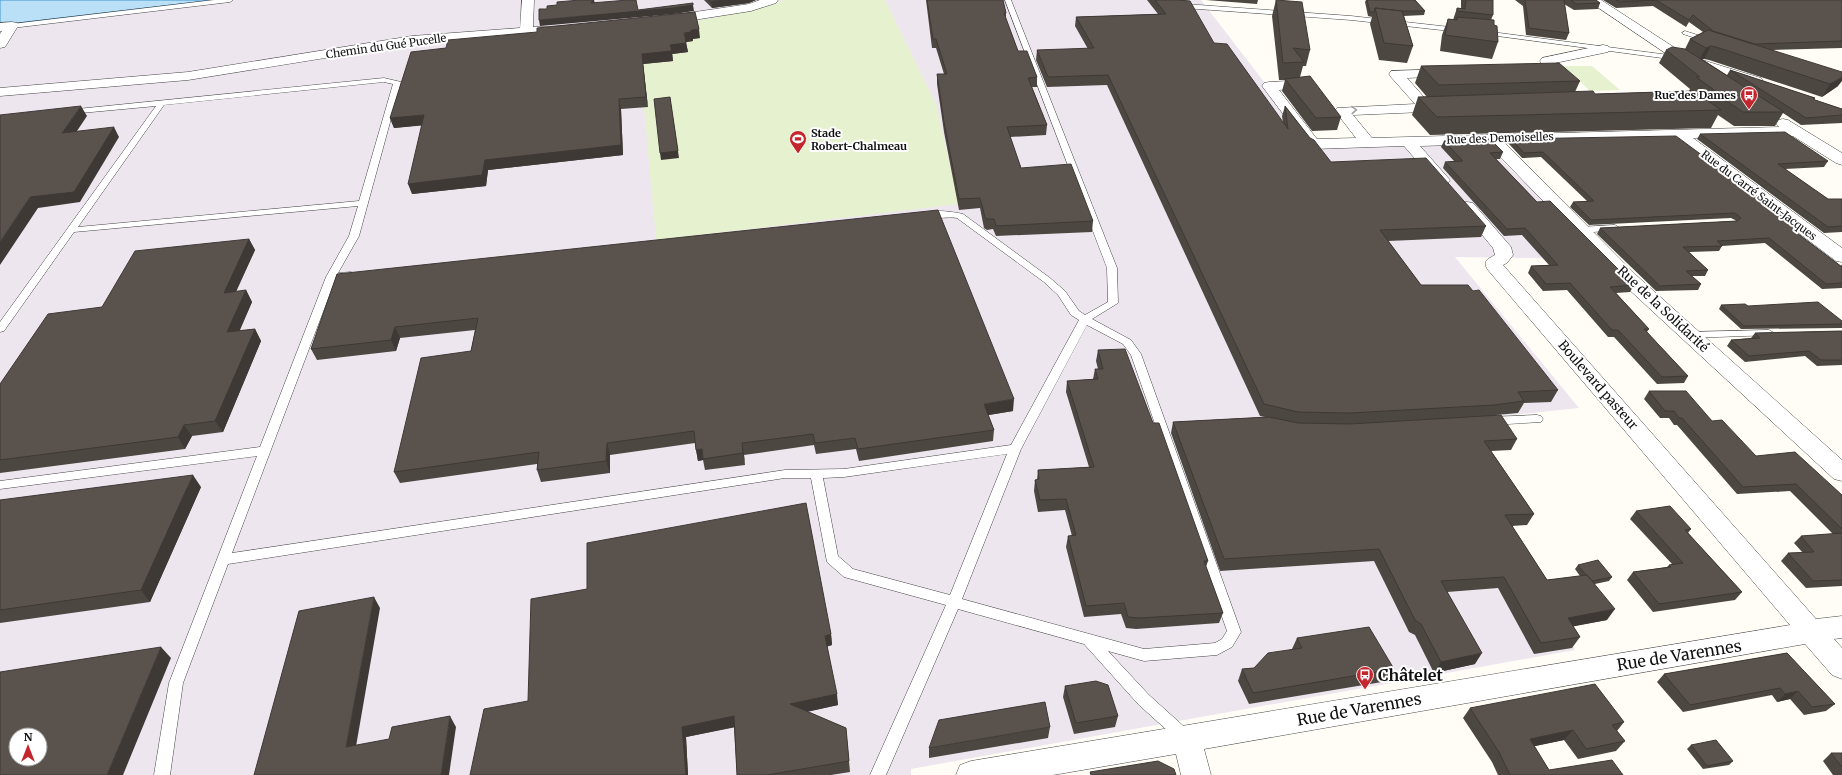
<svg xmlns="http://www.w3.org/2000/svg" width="1842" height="775" font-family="Merriweather,serif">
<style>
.industrial{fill:#eee6ef;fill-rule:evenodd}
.pitch{fill:#e6f2cf}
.water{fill:#b9e0f7;stroke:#3f96cf}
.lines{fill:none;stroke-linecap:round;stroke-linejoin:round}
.lane-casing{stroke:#444;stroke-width:1}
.street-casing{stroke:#444;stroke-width:1}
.lane{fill:#fff;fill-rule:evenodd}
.street{fill:#fff;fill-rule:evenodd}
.wall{fill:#4d4742}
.shaded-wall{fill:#3f3936}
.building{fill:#5a524d;stroke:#3f3936;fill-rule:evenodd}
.oneway{stroke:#a0a0a0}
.labels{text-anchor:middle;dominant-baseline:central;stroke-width:4;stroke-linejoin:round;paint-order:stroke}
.far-street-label{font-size:11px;fill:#111;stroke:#fff}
.far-poi-label{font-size:11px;font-weight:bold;fill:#111;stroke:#fff;text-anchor:end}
.street-label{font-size:13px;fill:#111;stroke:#fff}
.near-street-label{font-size:16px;fill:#111;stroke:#fff}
.near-poi-label{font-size:16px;font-weight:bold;fill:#111;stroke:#fff;text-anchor:start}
</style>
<rect width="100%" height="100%" fill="#fffdf5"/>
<!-- industrial -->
<path class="industrial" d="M169 0H1201L1311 143 1477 137 1606 259 1455 257 1579 408 1427 424 1575 650 911 769V775H0V21ZM16 735H40V759H16Z"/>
<!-- pitch -->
<path class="pitch" d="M784 0H885L936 104 959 204 656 240 637 29C687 23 737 16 784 0Z
M1563 66H1592L1620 90 1590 91Z"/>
<!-- water -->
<path class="water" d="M0 0H214L0 25Z"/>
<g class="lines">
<defs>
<path id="lane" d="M214 0H233L230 2 12 28 9 26 12 24Z
M1005 0H1011L1117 268 1118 303 1092 319 1131 340 1141 354 1241 632 1232 647 1217 655 1144 661 1108 651 1149 695 1190 732 1193 737 1190 742 1185 744 1180 742 1139 705 1084 644 958 609 886 775H870L946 605 844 577 827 562 811 478H785L228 564 183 683 170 775H154L169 683 257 456 0 489V481L260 447 326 277 349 236 358 206 74 232 4 331 0 332V322L156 106 70 114H67V110L384 78 401 82 359 236 338 273 351 272 356 275 351 278 335 280 232 553 785 470 844 469 1011 445 1079 320 1071 315 1058 295 1044 282 957 218C947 216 930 221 923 215 929 208 954 212 963 214L1050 278 1065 291 1079 311 1085 315 1108 302 1107 268ZM384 82 393 84 359 201 78 227 164 105ZM1087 325 1123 344 1131 355 1227 631 1222 639 1215 643 1144 649 962 599 1021 449ZM1007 454 950 595 853 569 838 556 823 478 844 477Z
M1153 0H1162L1171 3 1351 16 1459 28 1462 30 1459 32 1351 20 1170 7Z
M1484 31 1677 56 1681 58 1677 60 1482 34 1481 33Z
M1685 31 1710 39 1711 40 1708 42 1683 34 1682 33Z
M1615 225 1620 228 1618 230 1581 233 1576 230 1581 227Z
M1769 330 1774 333 1773 335 1689 338 1684 335 1689 332Z
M1537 415 1541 416 1543 419 1541 422 1491 425 1487 424 1485 421 1487 418 1491 417Z"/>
<path id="street" d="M522 0H534L533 27 565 26 570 27 571 30 570 33 565 34 502 36 412 44 188 80 0 96V88L188 72 412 36 520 28Z
M760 0H778L776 3 751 11 668 24 664 23 662 20 664 17 668 16 749 4Z
M1587 0H1601L1686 55 1761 78 1763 81 1761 84 1756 85 1696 66 1691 68 1686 67Z
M12 22 17 23 18 26 5 47 0 48V34L2 31H0V23Z
M1603 45 1608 46 1610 49 1608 52 1555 63 1558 71 1556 74 1532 76 1527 75 1525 72 1527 69 1543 67 1540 61 1542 58Z
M1446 69 1451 70 1453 73 1451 76 1407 78 1430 104 1447 105 1449 108 1447 111 1353 115 1372 138 1779 127 1776 123 1778 120 1783 119 1788 120 1842 153V165L1836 163 1793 136 1693 138 1842 248V262L1836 261 1674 139 1505 143 1637 276 1842 460V481L1834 479 1623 284 1488 144 1420 146 1450 180 1448 183 1442 185 1436 183 1404 146 1313 149 1308 147 1262 86 1264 83 1269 82 1305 80 1310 81 1312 84 1310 87 1279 90 1317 139 1356 138 1335 111 1337 108 1415 104 1391 77 1389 74 1391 71Z
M1467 202 1473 203 1511 247 1513 255 1507 263 1503 265 1816 619 1842 616V638L1834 639 1842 648V679L1832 675 1805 644 1204 749 1211 775H1181L1176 754 1053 775H956L960 765 971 761 1790 625 1488 270C1482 261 1488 259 1495 255L1493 248 1459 207 1461 203Z"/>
</defs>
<!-- lane casing -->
<use href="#lane" class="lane-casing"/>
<!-- street casing -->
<use href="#street" class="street-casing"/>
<!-- lane -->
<use href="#lane" class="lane"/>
<!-- street -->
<use href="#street" class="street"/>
</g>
<!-- wall -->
<path class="wall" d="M704 0H756L749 3 712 8Z
M926 0H1003L1006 13V19L1018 51 1037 77V87H1032L1047 125 1046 135 1010 137 1021 168 1093 221 1092 232 996 236 993 229 987 230 984 228 980 208 959 210 944 132 937 84V74H944L936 48H932Z
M1147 0H1184L1214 43 1283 123 1282 116 1285 106 1310 138 1331 162 1486 226 1481 237 1388 241 1421 285 1558 390 1551 402 1524 403 1518 413 1496 415 1517 439 1511 450 1491 451 1534 514 1527 525 1512 526 1547 580 1580 576 1575 569 1578 565 1612 577 1609 581 1595 584 1607 620 1573 626 1580 637 1572 648 1534 654 1498 588 1447 592 1475 664 1434 673 1415 635 1409 632 1374 561 1220 571 1171 433 1173 422 1265 417 1260 416 1107 85 1047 87 1036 60 1037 50 1088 49 1075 26 1076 17 1158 14Z
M1206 0H1258L1257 4Z
M1276 0 1310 50 1306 66H1303L1300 77 1341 117 1337 130 1312 131 1282 91 1285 80H1279L1272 16Z
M1366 0H1415L1425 11 1424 15 1404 16 1413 46 1407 63 1379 60 1370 24 1372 17 1368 16 1365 2Z
M1461 0H1493V15L1491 20 1494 25 1498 42 1492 59 1440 51 1442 35 1448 19 1453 20 1457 8 1461 9Z
M1515 0H1596L1600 3 1598 9 1574 10 1564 4 1569 33 1566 40 1526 35 1523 6Z
M1603 0H1842V48L1772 50 1838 86 1822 97 1709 60 1704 59H1702L1727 75 1730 70 1815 98 1814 99 1815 100 1842 109V123L1801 125 1783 113 1775 126H1734L1718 115 1711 128 1430 135 1412 115 1418 97H1427L1415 83 1421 66 1580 81 1575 92 1595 94 1690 91H1689L1690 89 1659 63 1666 50 1685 49 1690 39 1703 32 1689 22 1686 27 1653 6 1616 8Z
M700 38 693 39V41L686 42 688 52 672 54 673 61 643 64 648 107 621 109 623 155 488 170 486 186 412 194 422 125 394 128 390 118 446 48Z
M1700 134 1828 161 1824 167 1785 169 1828 199H1842V232L1824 233 1697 139Z
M1511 139 1802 229 1798 234 1841 266 1842 264V288L1822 289 1765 243 1722 246 1719 251 1689 252 1708 270 1705 276H1692L1701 284 1698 290 1656 291 1597 234 1600 228 1736 221 1735 220 1731 218 1589 225 1570 207 1573 202 1587 201 1541 157 1522 158 1509 144Z
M1444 141 1503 152 1500 159H1496L1537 202 1634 285 1630 292 1616 293 1649 329 1647 332 1688 376 1684 383 1657 384 1614 337H1608L1567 290 1543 291 1528 273 1531 266 1549 265 1522 235 1504 236 1443 168 1445 162 1454 161 1441 147Z
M249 239 255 250 236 292 246 290 252 302 239 331 255 329 261 341 223 432 192 436 185 449 0 473V384L102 307Z
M337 274 1013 411 988 415 994 430 993 441 859 461 856 449 816 454 814 445 744 455 745 465 705 470 703 460 698 461 695 443 610 455V473L541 482 537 470V464L400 483 394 472 471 351 475 330 400 338 396 351 317 360 311 349Z
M1721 305 1748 306 1842 321V328L1741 329 1719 309Z
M1842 331V365L1817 366 1805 356 1745 362 1727 346 1731 340 1751 338 1755 333Z
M1098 350 1153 423 1208 561 1206 567 1223 613 1219 623 1136 629 1126 628 1121 614 1084 617 1066 547 1068 536H1072L1065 510 1038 512 1034 491 1035 480H1037L1038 470 1089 467 1066 392 1067 381 1093 379 1095 369H1098L1096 361Z
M1649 391 1712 421 1756 456 1842 495V586L1806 588 1781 561 1788 553H1803L1794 543 1801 536 1833 534 1790 491 1737 494 1677 425H1674L1669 418H1660L1644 399Z
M201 487 150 602 0 623V500Z
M1636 511 1691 529 1688 533 1742 592 1735 600 1653 612 1627 580 1633 572 1667 567 1669 565 1672 564 1630 519Z
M831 634 832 645 827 646 838 705 807 712 846 728 850 772 831 775H737L734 727 686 737 688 775H470L528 701Z
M1297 638 1394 669 1388 681 1249 704 1238 681 1242 669 1254 668 1292 649Z
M1787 653 1835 704 1826 711 1804 715 1790 699 1777 702 1772 695 1683 712 1657 682 1664 674Z
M1065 686 1118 716 1115 727 1074 734 1063 697Z
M1470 708 1624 722 1617 731 1625 741 1616 751 1578 759 1564 740 1534 746 1549 770 1623 775H1498L1492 762 1463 718Z
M1050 727 1048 738 929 758V748Z
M1691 745 1733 761 1729 765 1703 769 1687 749Z
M1831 753H1842V775H1833L1823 761Z"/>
<!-- shaded-wall -->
<path class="shaded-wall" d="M593 0H594L595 4 591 3Z
M724 0H756L749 3 712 8 711 2Z
M693 5 694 11 674 14 540 26 539 20Z
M699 29 700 38 693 39V41L686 42 684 33 691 30Z
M686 43 688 52 672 54 670 45Z
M1711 46 1704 59 1699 60 1706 48Z
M672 51 673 61 643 64 648 107 646 97 642 54Z
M1842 77V81L1838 86 1822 97 1830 84Z
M670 97 679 158 661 160 660 153Z
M619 99 621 109 623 155 488 170 486 186 412 194 408 184 485 160Z
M81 106 87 116 69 143 62 133Z
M424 115 427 125 394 128 390 118Z
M114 127 119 137 80 202 38 208 0 265V242L30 197Z
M249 239 255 250 230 304 224 293Z
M246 290 252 302 234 344 227 332Z
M395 327 400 338 396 351 391 340Z
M255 329 261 341 223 432 215 421Z
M1014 399 1013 411 983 416 984 404Z
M184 425 192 436 185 449 178 437Z
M607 443 610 455V473L606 461Z
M742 443 744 455 745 465 743 453Z
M702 449 703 460 698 461 696 450Z
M193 475 201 487 150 602 141 590Z
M374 597 380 608 354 758 346 747Z
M1615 609 1607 620 1560 629 1568 618Z
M831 634 832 645 826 647 825 636Z
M161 647 171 658 123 775H107Z
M1482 653 1475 664 1434 673 1441 662Z
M1798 691 1790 699 1777 702 1785 694Z
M837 694 838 705 791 715 790 704Z
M450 716 456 727 449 775H441Z
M734 716 736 727 686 737 688 775H686L682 727Z
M1573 730 1564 740 1522 749 1530 739Z"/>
<!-- building -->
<path class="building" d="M580 0H593L591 3 628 0H636L638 10 693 3V5L673 8 539 20V9H547V6L557 5V2Z
M709 0H724L711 2Z
M927 0H1003L1006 13H1004L1018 51H1027L1037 77 1028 78 1047 125 1007 127 1021 168 1071 164 1093 221 996 226 994 219H987L985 217 980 198 959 199 944 122 937 74H947L936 39H933Z
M1155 0H1179L1190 1 1214 43 1227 44 1288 129 1285 106 1310 138 1314 140 1331 162 1426 158 1486 226 1380 230 1421 285H1468L1473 291 1479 290 1558 390 1518 392 1524 401 1494 405 1350 413 1298 412 1264 404 1108 75 1048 77 1037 50 1094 48 1076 17 1166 14Z
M1276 0 1302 2 1310 50 1293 48 1304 62 1283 63Z
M1367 0H1415L1425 11H1402L1375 8 1374 12H1370Z
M1466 0H1493V15L1457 11V8L1465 9Z
M1525 0H1564L1569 33 1529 28Z
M1571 0H1596L1600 3 1576 4Z
M1616 0H1842V41L1755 44 1713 31 1693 15 1689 20 1656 0 1619 2Z
M1375 8 1402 11 1413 46 1384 43Z
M695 12 699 29 691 30V32L684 33 686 43 670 45 672 51 642 54 646 97 619 99 621 145 485 160 482 175 408 184 424 115 390 118 411 52 446 48 448 40 537 32V28Z
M1457 17 1494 20V25L1497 26 1498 42 1445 35 1448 19 1457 20Z
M1708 30 1842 72V77L1830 84 1716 47 1711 46 1706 48 1690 39Z
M1672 47 1685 49 1784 112H1743L1716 94H1720L1696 77H1700L1666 50Z
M1559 63 1580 81 1439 85 1421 66Z
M1730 70 1815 98 1813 99 1815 100 1842 109V115L1806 118Z
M1310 76 1341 117 1316 118 1285 79Z
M1593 91 1595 94 1694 91 1721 110 1437 117 1418 97Z
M670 97 678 151 660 153 654 99Z
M81 106 62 133 114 127 74 192 30 197 0 242V115Z
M1785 132 1828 161 1778 164 1828 199H1842V226L1828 227 1700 134Z
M1676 136 1802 229 1793 230 1842 267V283L1826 284 1769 238 1717 241 1722 246 1683 247 1708 270 1686 271 1701 284 1660 286 1600 228 1737 221 1741 218 1738 215 1734 213 1591 220 1573 202 1594 201 1543 152 1524 153 1511 139Z
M1490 139 1503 152 1490 153 1537 202 1550 201 1634 285 1610 287 1649 329H1644L1688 376 1662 377 1618 330H1612L1570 283 1546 284 1531 266 1558 265 1525 228 1507 229 1445 162 1463 161 1444 141Z
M938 210 1014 399 984 404 994 430 858 449 855 438 815 443 813 434 742 443 743 453 703 459 702 449 696 450 694 431 607 443 606 461 537 470 539 452 394 472 421 358 471 351 478 318 395 327 391 340 311 349 337 274Z
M249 239 224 293 246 290 227 332 255 329 215 421 184 425 178 437 0 460V384L48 314 102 307 135 251Z
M1818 302 1842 321V324L1744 326 1721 305 1745 304 1748 306Z
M1842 331V360H1821L1809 351 1749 356 1731 340 1760 338 1755 333Z
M1125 349 1153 423H1159L1208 561H1204L1223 613 1139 618 1128 617 1124 603 1086 606 1068 536 1076 535 1066 499 1040 500 1035 480 1039 479 1038 470 1094 467 1067 381 1098 379 1095 369H1103L1098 350Z
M1649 391H1686L1712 421 1722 420 1756 456 1795 452 1842 495V529L1796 484 1743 487 1682 418H1679L1674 411H1665Z
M1501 415 1517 439 1484 441 1534 514 1505 515 1547 580 1587 575 1615 609 1568 618 1580 637 1541 643 1504 577 1441 581 1482 653 1441 662 1421 624 1415 620 1379 549 1224 559 1173 422 1269 417 1298 423 1350 424Z
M193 475 141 590 0 610V500Z
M806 503 831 634 825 636 837 694 790 704 846 728 849 761 767 775H737L734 716 682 727 686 775H470L484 709 528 701 531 599 587 589V543Z
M1670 506 1691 529 1685 530 1742 592 1659 604 1633 572 1671 567 1669 565 1683 563 1636 511Z
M1842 533V580L1813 581 1788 553 1814 552 1801 536Z
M1598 560 1612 577 1592 581 1587 575H1586L1578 565Z
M374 597 346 747 389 739 392 727 450 716 441 775H254L299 611Z
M1369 627 1394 669 1253 693 1242 669 1254 668 1268 653 1302 648 1297 638Z
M161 647 107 775H0V672ZM16 735H40V759H16Z
M1787 653 1835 704 1812 707 1798 691 1785 694 1780 688 1690 705 1664 674Z
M1096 681 1108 685 1118 716 1076 723 1065 686Z
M1595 684 1624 722 1612 725 1625 741 1586 749 1573 730 1530 739 1549 770 1612 760 1623 775H1510L1499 752 1470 708Z
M1045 702 1050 727 929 748 939 720Z
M1716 740 1733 761 1707 766 1691 745Z
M1831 753H1842V767Z
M1158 761 1174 769 1176 775H1091L1090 772Z"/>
<!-- one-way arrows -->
<defs><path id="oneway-chevron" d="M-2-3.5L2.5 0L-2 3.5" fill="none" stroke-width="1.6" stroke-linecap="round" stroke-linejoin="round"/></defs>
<use class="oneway" href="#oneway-chevron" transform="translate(1354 110) rotate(-2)"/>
<!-- icons -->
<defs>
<symbol id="bus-pin" viewBox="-11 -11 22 30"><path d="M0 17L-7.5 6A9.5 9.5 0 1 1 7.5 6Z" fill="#c4262e" stroke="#fff"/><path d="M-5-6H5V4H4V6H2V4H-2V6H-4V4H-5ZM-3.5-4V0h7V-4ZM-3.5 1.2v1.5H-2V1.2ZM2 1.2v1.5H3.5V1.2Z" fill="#fff"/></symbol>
<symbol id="stadium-pin" viewBox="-11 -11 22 30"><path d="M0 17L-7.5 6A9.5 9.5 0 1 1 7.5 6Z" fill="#c4262e" stroke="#fff"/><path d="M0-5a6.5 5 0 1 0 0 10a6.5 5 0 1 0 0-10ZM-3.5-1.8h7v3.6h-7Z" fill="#fff"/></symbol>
</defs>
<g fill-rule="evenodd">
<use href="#bus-pin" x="1739" y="85" width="20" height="27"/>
<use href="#stadium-pin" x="788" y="129" width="20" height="27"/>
<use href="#bus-pin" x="1355" y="665" width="20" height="27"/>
</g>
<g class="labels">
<!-- far-street labels -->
<g class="far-street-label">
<text transform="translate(386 46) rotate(-8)">Chemin du Gué Pucelle</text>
<text transform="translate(1500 138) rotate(-2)">Rue des Demoiselles</text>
<text transform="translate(1759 195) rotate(37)">Rue du Carré Saint-Jacques</text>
</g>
<!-- far-poi labels -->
<g class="far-poi-label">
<text x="1736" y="95">Rue des Dames</text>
<text x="811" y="133" text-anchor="start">Stade<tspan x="811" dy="13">Robert-Chalmeau</tspan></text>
</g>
<!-- street labels -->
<g class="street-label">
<text transform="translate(1663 309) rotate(43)">Rue de la Solidarité</text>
<text transform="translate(1598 385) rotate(49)">Boulevard pasteur</text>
</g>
<!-- near-street labels -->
<g class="near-street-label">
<text transform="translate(1679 655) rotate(-9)">Rue de Varennes</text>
<text transform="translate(1359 709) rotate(-10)">Rue de Varennes</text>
</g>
<!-- near-poi labels -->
<g class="near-poi-label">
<text x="1378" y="675">Châtelet</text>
</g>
</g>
<!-- north arrow -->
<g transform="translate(28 747)"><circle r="19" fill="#ffffff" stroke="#a0a0a0"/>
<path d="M0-3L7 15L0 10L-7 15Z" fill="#c4262e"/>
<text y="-6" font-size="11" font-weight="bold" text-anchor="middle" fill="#111111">N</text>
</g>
</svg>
